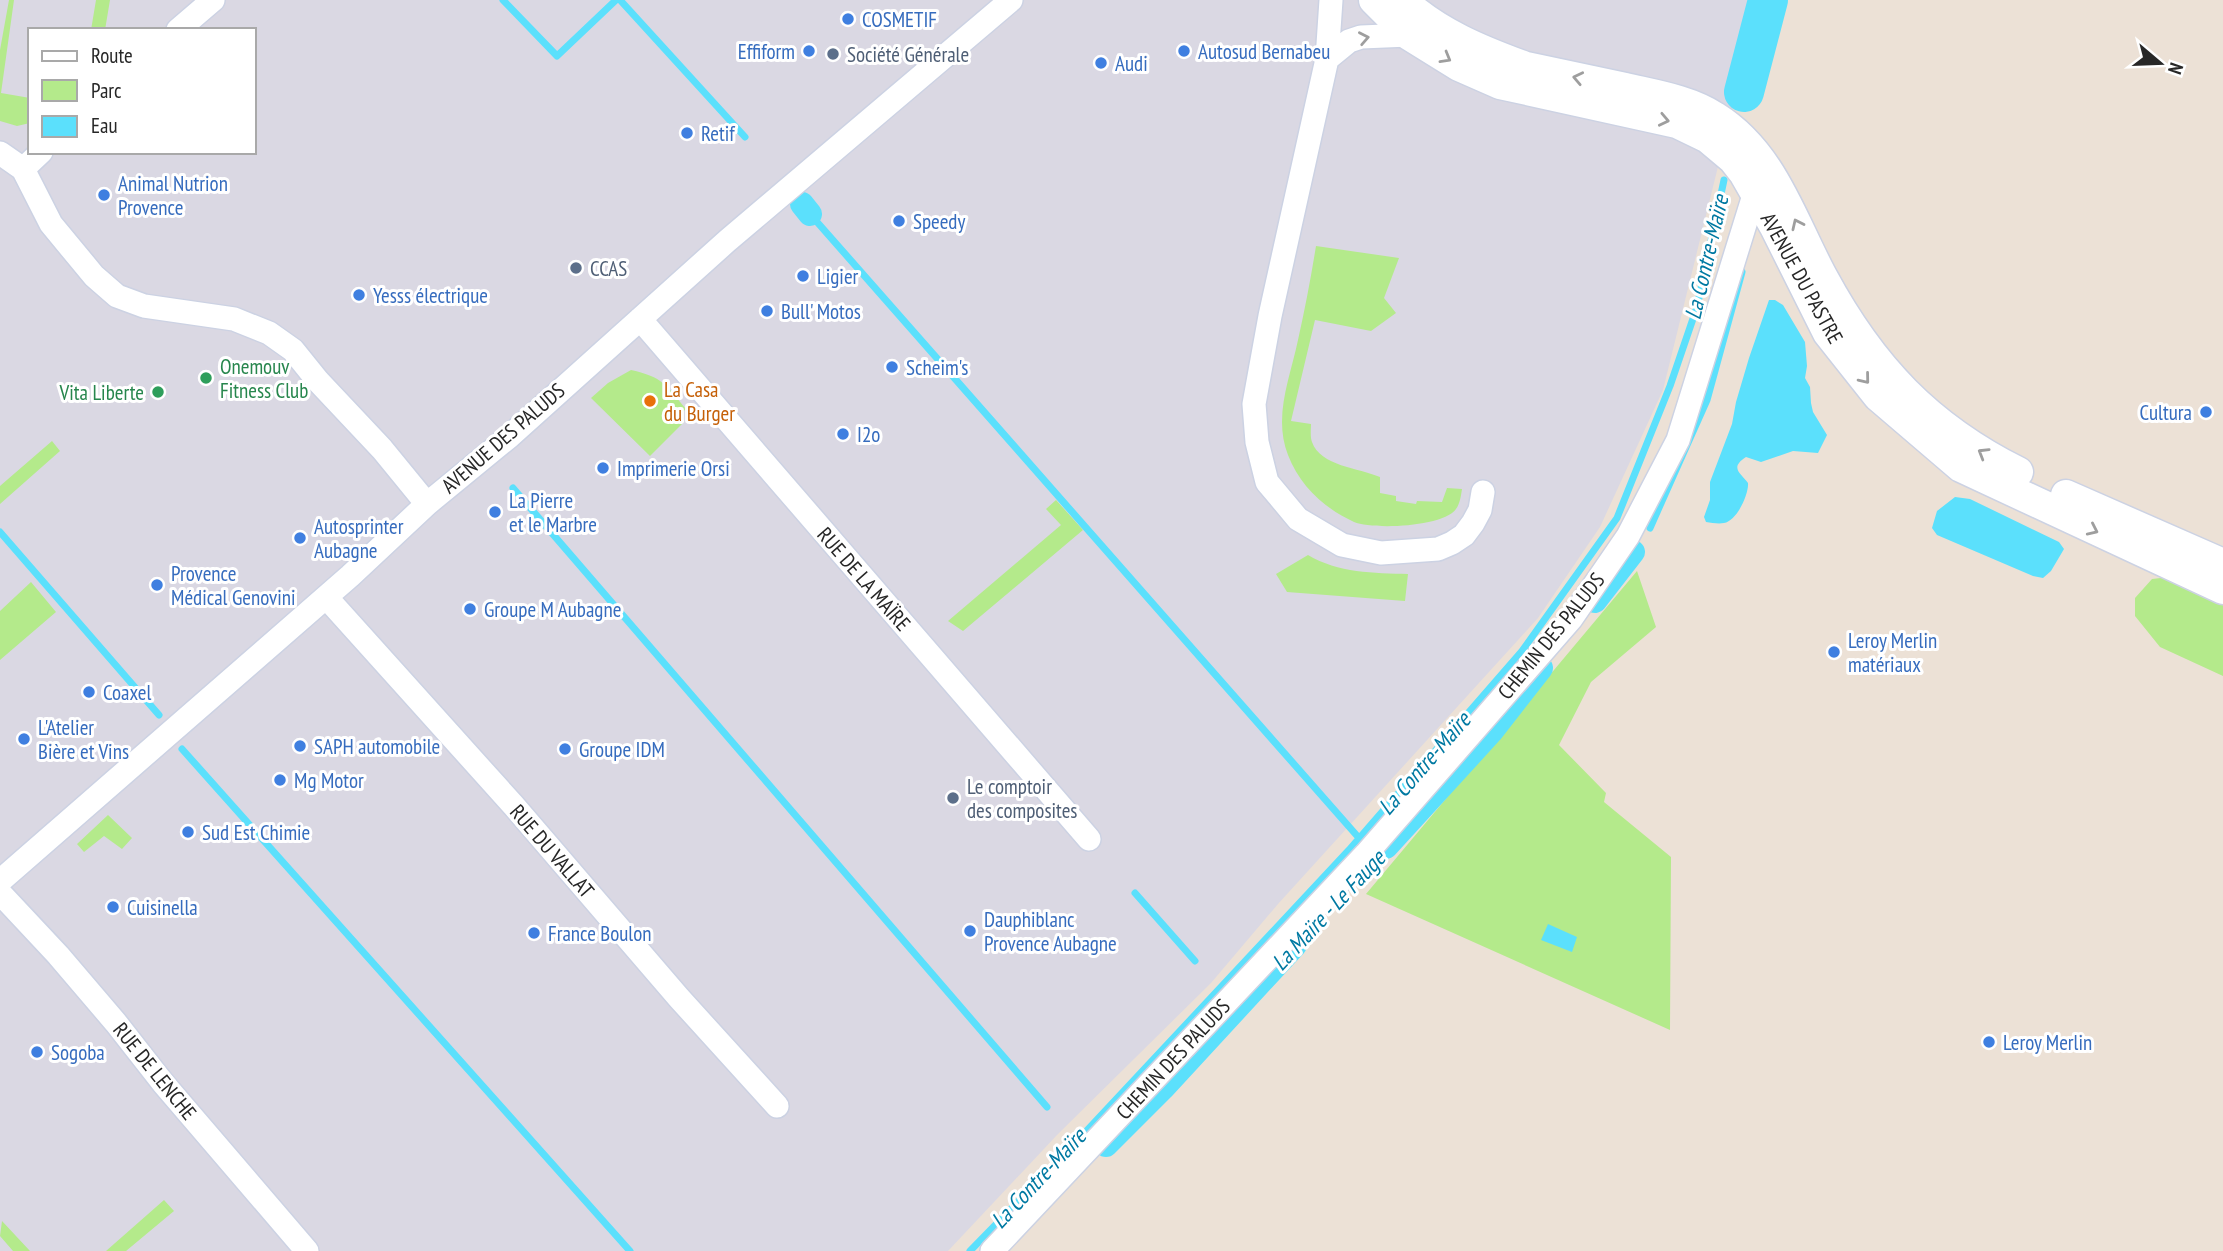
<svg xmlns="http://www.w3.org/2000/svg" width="2223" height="1251" font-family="'PT Sans Narrow',sans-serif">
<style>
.industrial{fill:#dad8e3;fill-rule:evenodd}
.green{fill:#b4ea8b}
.water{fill:#5be0fc}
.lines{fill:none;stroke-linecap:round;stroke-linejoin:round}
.stream{stroke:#5be0fc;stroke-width:7}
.canal{stroke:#5be0fc;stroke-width:24}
.river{stroke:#5be0fc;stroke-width:40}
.minor-casing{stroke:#ccd2e3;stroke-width:26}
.tertiary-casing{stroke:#ccd2e3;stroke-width:33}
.minor{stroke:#fff;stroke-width:23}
.tertiary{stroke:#fff;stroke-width:30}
.oneway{stroke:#9e9e9e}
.shop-dot{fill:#3f7fe0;stroke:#fff;stroke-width:2.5}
.service-dot{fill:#5c6f8a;stroke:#fff;stroke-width:2.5}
.leisure-dot{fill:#2e9e5b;stroke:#fff;stroke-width:2.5}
.food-dot{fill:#e8710a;stroke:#fff;stroke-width:2.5}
.labels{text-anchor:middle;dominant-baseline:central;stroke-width:6;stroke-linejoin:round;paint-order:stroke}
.shop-label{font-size:21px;fill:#366cbe;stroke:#fff;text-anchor:start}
.service-label{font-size:21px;fill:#4e5e75;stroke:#fff;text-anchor:start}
.street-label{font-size:21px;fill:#272727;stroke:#fff}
.leisure-label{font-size:21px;fill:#27864d;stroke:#fff;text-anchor:start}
.food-label{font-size:21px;fill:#c56008;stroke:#fff;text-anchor:start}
.water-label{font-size:23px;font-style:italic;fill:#0079a2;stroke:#fff}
</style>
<rect width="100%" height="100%" fill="#ece1d6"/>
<!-- industrial -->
<path class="industrial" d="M0 0H1759L1663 390 1600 527 1538 618 1278 904 1211 983 1057 1135 948 1251H0ZM30 30H254V152H30Z"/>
<!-- green -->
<path class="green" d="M9 0H14L1 93 30 98V123L17 126 0 121V50Z
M96 0H110L105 30H91Z
M1316 246 1399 258 1384 298 1396 313 1371 331 1315 320 1291 421 1311 424C1311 429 1310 437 1312 442 1320 466 1359 468 1380 477V493L1396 496V501L1416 504 1417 501 1442 502 1447 488 1462 489C1461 495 1460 504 1456 509 1443 527 1373 530 1354 522 1324 508 1300 486 1288 455 1273 417 1290 378 1298 340 1305 309 1311 277 1316 246Z
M631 370C663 377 666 385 686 409L677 417 684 422 650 456 591 398 608 383Z
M52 441 60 451 0 504V486Z
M1056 500 1083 530 963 631 948 621 1061 525 1046 509Z
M1308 555C1338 573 1374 573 1408 574L1405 601 1287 592 1276 574Z
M1637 571 1656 627 1591 682 1559 745 1606 793 1604 802 1671 857 1670 1030 1366 894Z
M2178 576 2223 590V676L2160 647 2135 616V598L2152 579Z
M31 582 56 612 0 660V611Z
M108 815 132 838 122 849 104 836 84 852 77 844Z
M164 1200 174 1211 126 1251H106Z
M2 1221 30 1251H13L0 1236Z"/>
<!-- water -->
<path class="water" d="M1769 300H1775L1783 305 1805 342 1807 366 1805 378 1810 387 1811 403 1813 412 1827 435 1818 453 1793 451 1761 462 1746 457C1729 468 1741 473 1748 483 1749 494 1737 521 1724 523 1719 524 1712 523 1706 522L1704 517 1710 500V482L1732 424 1736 402 1749 358Z
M1955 497 1970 499 2059 542 2064 549 2051 571 2043 578 2033 576 1937 535 1932 528 1937 511Z
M1548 924 1577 937 1572 952 1541 940Z"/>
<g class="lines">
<!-- stream -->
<path class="stream" d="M503 0 557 56 616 0
M620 0 745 137
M810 214 1359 838
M513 488 1047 1107
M1650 528 1707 400 1742 272
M0 532 159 715
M182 749 630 1251
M1135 893 1195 961
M970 1251 1079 1139 1349 850 1522 651 1617 518 1670 386 1697 307 1724 180"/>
<!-- canal -->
<path class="canal" d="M802 204 810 214
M1595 601 1633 552
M1386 847 1491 732 1541 668
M1106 1145 1163 1088 1295 945"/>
<!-- river -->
<path class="river" d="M1744 92 1768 0"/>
<defs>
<path id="minor" d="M1331 0 1327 59 1270 316 1254 404 1257 442 1267 482 1298 519 1342 545 1381 553 1438 549 1452 543 1464 535 1473 523 1480 510 1483 492
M178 30 213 0
M1327 59 1349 41 1361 37 1409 35
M0 153 23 169 51 224 94 276 117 296 144 306 234 319 269 333 293 350 318 381 382 449 427 504
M23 169 41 152
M640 319 1089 839
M326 597 514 806 679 998 777 1106
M0 881 350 576 427 504 510 436 727 241 1011 0
M0 893 58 955 116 1023 163 1083 307 1251
M992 1251 1366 854 1571 619 1628 536 1678 440 1755 192"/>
<path id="tertiary" d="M1374 0 1409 35 1459 66 1500 84 1677 123 1708 138 1733 159 1744 173 1775 227 1828 333 1878 396 1961 467 2223 589
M1402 0C1437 33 1482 51 1526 67 1559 74 1592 81 1625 88 1655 95 1689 100 1715 117 1773 153 1792 221 1823 278 1871 367 1928 427 2018 472
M2066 495 2223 564"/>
</defs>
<!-- minor casing -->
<use href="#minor" class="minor-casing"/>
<!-- tertiary casing -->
<use href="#tertiary" class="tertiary-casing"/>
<!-- minor -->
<use href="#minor" class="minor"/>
<!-- tertiary -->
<use href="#tertiary" class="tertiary"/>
</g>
<!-- one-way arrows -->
<defs><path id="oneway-chevron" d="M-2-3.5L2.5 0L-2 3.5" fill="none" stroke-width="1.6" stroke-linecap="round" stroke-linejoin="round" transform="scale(1.75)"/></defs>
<g class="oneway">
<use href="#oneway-chevron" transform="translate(1364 38) rotate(-11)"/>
<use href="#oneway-chevron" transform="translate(1446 58) rotate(30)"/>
<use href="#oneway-chevron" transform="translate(1578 78) rotate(-168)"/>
<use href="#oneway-chevron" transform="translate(1664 120) rotate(12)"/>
<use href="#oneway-chevron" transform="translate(1797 224) rotate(-115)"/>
<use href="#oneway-chevron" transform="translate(1865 379) rotate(51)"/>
<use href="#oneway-chevron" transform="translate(1983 453) rotate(-149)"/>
<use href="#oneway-chevron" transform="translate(2093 530) rotate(25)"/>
</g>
<!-- markers -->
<g class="shop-dot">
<circle cx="848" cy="19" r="7"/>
<circle cx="809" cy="51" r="7"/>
<circle cx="1184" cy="51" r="7"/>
<circle cx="1101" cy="63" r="7"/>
<circle cx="687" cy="133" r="7"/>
<circle cx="104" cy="195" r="7"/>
<circle cx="899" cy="221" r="7"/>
<circle cx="803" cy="276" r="7"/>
<circle cx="359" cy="295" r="7"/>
<circle cx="767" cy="311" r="7"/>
<circle cx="892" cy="367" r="7"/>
<circle cx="2206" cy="412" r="7"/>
<circle cx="843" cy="434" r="7"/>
<circle cx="603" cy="468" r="7"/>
<circle cx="495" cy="512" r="7"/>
<circle cx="300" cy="538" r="7"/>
<circle cx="157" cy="585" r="7"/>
<circle cx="470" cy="609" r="7"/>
<circle cx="1834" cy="652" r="7"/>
<circle cx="89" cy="692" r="7"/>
<circle cx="24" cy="739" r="7"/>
<circle cx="300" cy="746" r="7"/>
<circle cx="565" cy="749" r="7"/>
<circle cx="280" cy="780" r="7"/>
<circle cx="188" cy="832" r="7"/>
<circle cx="113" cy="907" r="7"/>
<circle cx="970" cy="931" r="7"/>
<circle cx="534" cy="933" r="7"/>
<circle cx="1989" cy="1042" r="7"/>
<circle cx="37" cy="1052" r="7"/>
</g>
<g class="service-dot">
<circle cx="833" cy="54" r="7"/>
<circle cx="576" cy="268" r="7"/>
<circle cx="953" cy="798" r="7"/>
</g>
<g class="leisure-dot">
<circle cx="206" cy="378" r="7"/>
<circle cx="158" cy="392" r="7"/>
</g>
<circle class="food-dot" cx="650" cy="401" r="7"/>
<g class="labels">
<!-- shop labels -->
<g class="shop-label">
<text x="862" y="19">COSMETIF</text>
<text x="795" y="51" text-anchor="end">Effiform</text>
<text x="1198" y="51">Autosud Bernabeu</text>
<text x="1115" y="63">Audi</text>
<text x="701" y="133">Retif</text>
<text x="118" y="183">Animal Nutrion<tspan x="118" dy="24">Provence</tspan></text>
<text x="913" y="221">Speedy</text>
<text x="817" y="276">Ligier</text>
<text x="373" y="295">Yesss électrique</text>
<text x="781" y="311">Bull' Motos</text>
<text x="906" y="367">Scheim's</text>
<text x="2192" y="412" text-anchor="end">Cultura</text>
<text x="857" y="434">I2o</text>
<text x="617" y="468">Imprimerie Orsi</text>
<text x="509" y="500">La Pierre<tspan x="509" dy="24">et le Marbre</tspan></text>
<text x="314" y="526">Autosprinter<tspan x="314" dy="24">Aubagne</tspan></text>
<text x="171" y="573">Provence<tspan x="171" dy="24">Médical Genovini</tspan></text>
<text x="484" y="609">Groupe M Aubagne</text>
<text x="1848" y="640">Leroy Merlin<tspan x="1848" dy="24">matériaux</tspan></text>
<text x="103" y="692">Coaxel</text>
<text x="38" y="727">L'Atelier<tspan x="38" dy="24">Bière et Vins</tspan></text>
<text x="314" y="746">SAPH automobile</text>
<text x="579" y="749">Groupe IDM</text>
<text x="294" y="780">Mg Motor</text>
<text x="202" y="832">Sud Est Chimie</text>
<text x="127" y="907">Cuisinella</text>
<text x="984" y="919">Dauphiblanc<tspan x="984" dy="24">Provence Aubagne</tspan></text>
<text x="548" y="933">France Boulon</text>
<text x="2003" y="1042">Leroy Merlin</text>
<text x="51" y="1052">Sogoba</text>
</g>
<!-- service labels -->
<g class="service-label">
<text x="847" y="54">Société Générale</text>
<text x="590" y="268">CCAS</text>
<text x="967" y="786">Le comptoir<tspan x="967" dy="24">des composites</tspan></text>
</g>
<!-- street labels -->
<g class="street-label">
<text transform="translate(1802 278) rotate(61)">AVENUE DU PASTRE</text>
<text transform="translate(503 438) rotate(-41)">AVENUE DES PALUDS</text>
<text transform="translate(864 579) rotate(49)">RUE DE LA MAÏRE</text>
<text transform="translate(1551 636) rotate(-51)">CHEMIN DES PALUDS</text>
<text transform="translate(552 851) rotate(49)">RUE DU VALLAT</text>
<text transform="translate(1173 1059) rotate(-47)">CHEMIN DES PALUDS</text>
<text transform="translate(155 1071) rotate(51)">RUE DE LENCHE</text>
</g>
<!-- leisure labels -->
<g class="leisure-label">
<text x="220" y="366">Onemouv<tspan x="220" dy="24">Fitness Club</tspan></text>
<text x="144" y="392" text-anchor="end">Vita Liberte</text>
</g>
<!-- food labels -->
<g class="food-label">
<text x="664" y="389">La Casa<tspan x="664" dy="24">du Burger</tspan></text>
</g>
<!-- water labels -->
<g class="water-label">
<text transform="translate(1706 257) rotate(-77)">La Contre-Maïre</text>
<text transform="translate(1424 763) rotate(-49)">La Contre-Maïre</text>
<text transform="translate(1328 910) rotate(-47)">La Maïre - Le Fauge</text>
<text transform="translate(1038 1178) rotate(-47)">La Contre-Maïre</text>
</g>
</g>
<!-- legend -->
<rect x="28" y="28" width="228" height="126" fill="#ffffff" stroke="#a9a9a9" stroke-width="2"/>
<rect x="42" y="51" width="35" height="10" fill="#ffffff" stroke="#a9a9a9" stroke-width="2"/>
<text x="91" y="63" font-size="21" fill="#272727">Route</text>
<rect x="42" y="80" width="35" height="21" fill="#b4ea8b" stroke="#a9a9a9" stroke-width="2"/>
<text x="91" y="98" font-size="21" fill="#272727">Parc</text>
<rect x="42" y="116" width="35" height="21" fill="#5be0fc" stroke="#a9a9a9" stroke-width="2"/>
<text x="91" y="133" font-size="21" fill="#272727">Eau</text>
<!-- north arrow -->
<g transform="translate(2160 63) rotate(109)" stroke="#ffffff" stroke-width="5" paint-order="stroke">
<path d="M0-5L12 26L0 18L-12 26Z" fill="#272727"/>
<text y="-10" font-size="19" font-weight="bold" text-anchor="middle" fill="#272727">N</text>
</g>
</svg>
